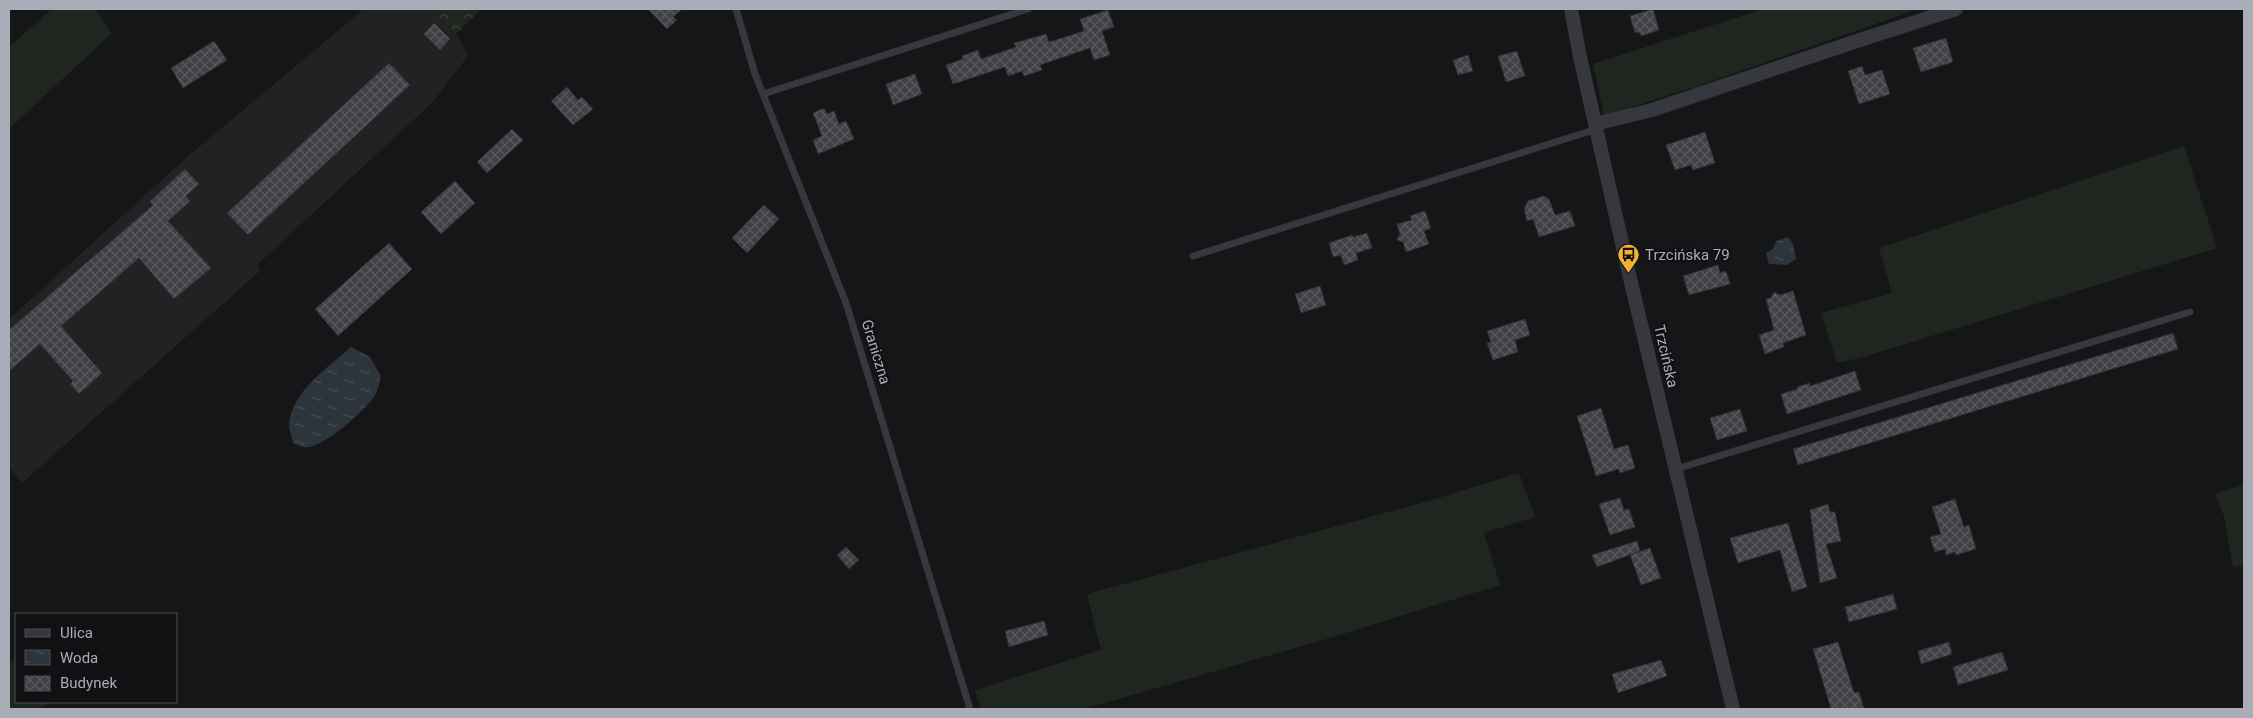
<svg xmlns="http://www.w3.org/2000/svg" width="2253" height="718" font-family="Roboto,sans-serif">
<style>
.built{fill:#222225}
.grass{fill:#1e261f}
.forest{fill:url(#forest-crowns)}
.water{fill:url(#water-ripples)}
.building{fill:url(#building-cross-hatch);stroke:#303034}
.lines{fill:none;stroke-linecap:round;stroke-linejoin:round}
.service{stroke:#37383d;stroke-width:7}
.minor{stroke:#37383d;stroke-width:14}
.labels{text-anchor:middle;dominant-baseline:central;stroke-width:4;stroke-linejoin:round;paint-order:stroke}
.poi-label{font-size:15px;fill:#a8adb8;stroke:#111113;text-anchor:start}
.street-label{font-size:15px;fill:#a8adb8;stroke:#111113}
</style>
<defs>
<pattern id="forest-crowns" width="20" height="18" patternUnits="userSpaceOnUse" patternTransform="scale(1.25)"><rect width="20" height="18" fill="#1e261f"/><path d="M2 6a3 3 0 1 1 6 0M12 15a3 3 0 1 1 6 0" fill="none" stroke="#3c433d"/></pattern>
<pattern id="water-ripples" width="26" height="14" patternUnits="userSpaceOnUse" patternTransform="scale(1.25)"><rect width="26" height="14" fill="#2c353c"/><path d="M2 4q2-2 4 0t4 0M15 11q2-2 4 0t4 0" fill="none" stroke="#485056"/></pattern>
<pattern id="building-cross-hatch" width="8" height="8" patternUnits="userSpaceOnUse" patternTransform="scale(1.25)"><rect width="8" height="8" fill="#404145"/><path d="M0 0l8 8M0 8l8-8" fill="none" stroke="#595a5e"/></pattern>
</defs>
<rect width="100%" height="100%" fill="#161618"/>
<!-- built -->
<path class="built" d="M364 9H431L456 34 468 56 433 102 257 265 261 270 22 483 9 467V319L187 157Z"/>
<!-- grass -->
<path class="grass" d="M52 9H95L112 33 9 129V47Z
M1763 9H1918L1701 85 1604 116 1593 64Z
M2184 146 2217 248 1860 358 1837 363 1821 313 1892 293 1879 248Z
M1519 473 1535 517 1484 533 1500 585 1330 638 1084 709H981L975 690 1101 650 1087 594 1425 502Z
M2244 484V564L2233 568 2224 516 2215 494Z
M16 658V702H50L41 709H9V664Z"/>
<!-- forest -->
<path class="forest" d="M431 9H481L456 34Z"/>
<!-- water -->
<path class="water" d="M1788 237 1793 244 1796 259 1787 265 1769 264 1766 253 1773 249 1776 241Z
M351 347 370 357 381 376C379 385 377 394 371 401 360 414 321 450 304 447 301 447 296 444 293 443 292 437 289 430 289 424 293 390 328 368 351 347Z"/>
<!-- building -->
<path class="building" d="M648 9H682L673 17 677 20 667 29Z
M1653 9 1659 30 1641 36 1639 32 1635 33 1630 16Z
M1108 10 1114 27 1102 31 1110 55 1094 60 1090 48 1040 65 1042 70 1024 76 1022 71 1008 76 1005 67 953 84 946 65 963 59 962 56 978 50 981 59 1016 47 1014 43 1046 34 1049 42 1084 31 1080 19Z
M434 23 450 39 440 50 424 34Z
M1946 38 1953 62 1921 72 1913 48Z
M214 41 227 60 183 88 171 68Z
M1517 51 1525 76 1506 82 1498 56Z
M1468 55 1473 71 1458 75 1453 60Z
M389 63 410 85 248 235 227 213Z
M1862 66 1865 75 1882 70 1890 94 1859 104 1848 71Z
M915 74 922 94 893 105 886 84Z
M567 87 578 100 582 97 593 109 573 125 551 101Z
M824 108 827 114 834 111 839 124 846 121 854 139 818 154 813 140 822 136 813 113Z
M512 129 523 140 487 173 477 162Z
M1705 132 1715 163 1693 170 1691 165 1675 170 1666 145Z
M185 169 199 184 186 196 190 201 168 221 211 268 174 299 139 258 61 326 102 373 79 394 70 384 73 381 40 344 9 371V330L153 205 150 201Z
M455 181 475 203 441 234 421 212Z
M1544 196 1549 199 1555 215 1570 211 1575 226 1539 237 1533 219 1527 221 1524 209 1528 201Z
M764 205 779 219 747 253 732 238Z
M1425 211 1431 228 1424 231 1429 244 1406 252 1403 242 1397 240 1400 234 1397 224 1412 220 1410 216Z
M1367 233 1372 248 1356 253 1358 260 1344 265 1341 255 1333 257 1329 243 1352 235 1353 237Z
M389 243 412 269 338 336 315 309Z
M1718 265 1720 273 1726 271 1730 284 1689 295 1683 276Z
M1320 286 1326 305 1301 313 1295 294Z
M1793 291 1806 335 1783 343 1784 347 1765 354 1759 335 1774 330 1766 299 1771 298 1774 292 1780 295Z
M1525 319 1530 335 1515 340 1518 352 1493 360 1487 343 1491 342 1487 331Z
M2173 333 2178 349 1798 465 1793 449Z
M1855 371 1861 390 1787 414 1781 394 1798 389 1797 387 1810 383V386Z
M1601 408 1614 449 1628 445 1635 468 1620 473 1619 469 1596 476 1577 416Z
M1740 409 1747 431 1717 440 1710 418Z
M1620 498 1624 510 1629 509 1635 527 1610 535 1599 504Z
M1955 499 1964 527 1969 525 1976 549 1956 555 1955 552 1946 555 1945 549 1935 552 1930 537 1941 534 1932 507Z
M1828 504 1830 512H1835L1841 541 1826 544 1837 578 1820 583 1810 510Z
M1788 523 1807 587 1792 592 1780 550 1738 563 1730 538Z
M1637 541 1640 551 1597 567 1592 555Z
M846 547 859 560 849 569 837 555Z
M1650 548 1661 578 1641 585 1630 555Z
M1893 594 1897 609 1849 622 1845 607Z
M1044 621 1048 635 1009 647 1005 631Z
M1838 642 1854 693 1859 692 1864 709H1831L1813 649Z
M1949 642 1952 654 1921 664 1918 651Z
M2002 652 2008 670 1958 685 1953 667Z
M1661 660 1667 676 1618 693 1612 674Z"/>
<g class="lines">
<!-- service -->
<path class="service" d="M736 9 755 74 846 303 970 709
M763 94 1028 9
M1193 256 1597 129
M1676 469 2190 312"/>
<!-- minor -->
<path class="minor" d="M1571 9 1580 57 1629 274 1733 709
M1595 124 1652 110 1857 41 1956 9"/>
</g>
<!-- icons -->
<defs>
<symbol id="bus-pin" viewBox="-11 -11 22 30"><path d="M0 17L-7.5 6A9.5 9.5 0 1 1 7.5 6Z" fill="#f2b134" stroke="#111113"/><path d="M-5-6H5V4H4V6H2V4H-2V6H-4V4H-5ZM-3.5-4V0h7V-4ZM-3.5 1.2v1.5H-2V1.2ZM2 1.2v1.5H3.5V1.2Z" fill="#111"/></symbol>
</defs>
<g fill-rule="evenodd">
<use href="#bus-pin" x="1616" y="242" width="25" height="34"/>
</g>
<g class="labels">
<!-- poi labels -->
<g class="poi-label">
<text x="1645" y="255">Trzcińska 79</text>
</g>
<!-- street labels -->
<g class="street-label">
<text transform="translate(876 352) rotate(73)">Graniczna</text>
<text transform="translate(1666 356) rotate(77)">Trzcińska</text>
</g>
</g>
<!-- border -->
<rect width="2253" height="718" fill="none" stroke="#a8adb8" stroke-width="20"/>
<!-- legend -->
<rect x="15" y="613" width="162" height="90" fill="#111113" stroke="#4d4f55"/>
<rect x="25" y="629" width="25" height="8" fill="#37383d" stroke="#4d4f55"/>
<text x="60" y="638" font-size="15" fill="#a8adb8">Ulica</text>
<rect x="25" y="650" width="25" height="15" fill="url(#water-ripples)" stroke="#4d4f55"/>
<text x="60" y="663" font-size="15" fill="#a8adb8">Woda</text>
<rect x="25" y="676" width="25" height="15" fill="url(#building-cross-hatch)" stroke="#4d4f55"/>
<text x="60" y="688" font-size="15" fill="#a8adb8">Budynek</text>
</svg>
